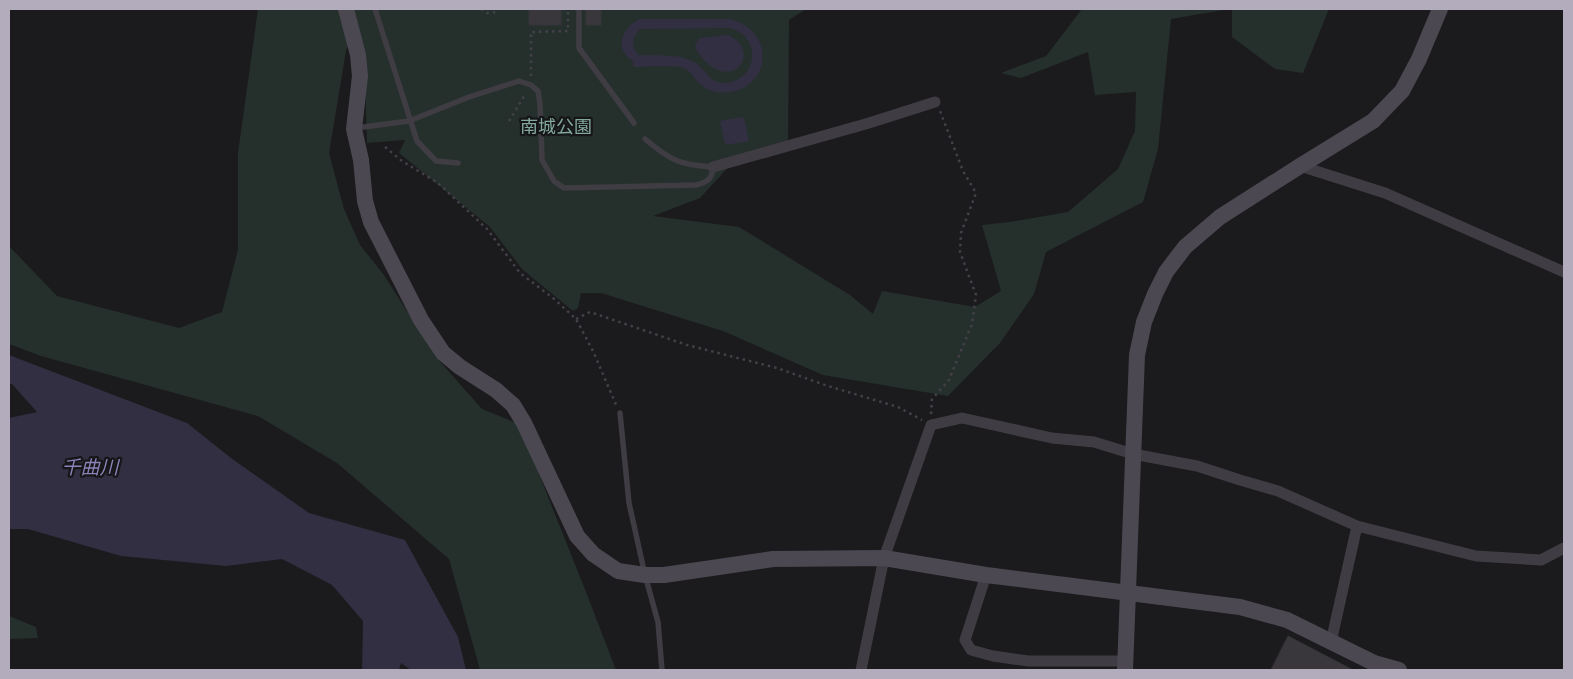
<svg xmlns="http://www.w3.org/2000/svg" width="1573" height="679" font-family="Rubik,'Noto Sans JP',sans-serif">
<style>
.green{fill:#25302d}
.water{fill:#312f41;fill-rule:evenodd}
.building{fill:#39373b;stroke:#373438}
.lines{fill:none;stroke-linecap:round;stroke-linejoin:round}
.path{stroke:#444049;stroke-width:2.5;stroke-dasharray:2.5 4;stroke-linecap:butt}
.lane{stroke:#403c43;stroke-width:5.5}
.street{stroke:#403c43;stroke-width:11}
.secondary{stroke:#4c4852;stroke-width:16}
.labels{text-anchor:middle;dominant-baseline:central;stroke-width:4.5;stroke-linejoin:round;paint-order:stroke}
.park-label{font-size:18px;fill:#82a89e;stroke:#161517}
.water-label{font-size:19px;font-style:italic;fill:#8a82b8;stroke:#161517}
</style>
<rect width="100%" height="100%" fill="#1b1a1c"/>
<!-- green -->
<path class="green" d="M258 9H806L789 20 788 147 734 161 700 198 653 216 739 227 850 295 873 314 882 291 975 307 1001 291 982 225 1010 222 1068 212 1118 169 1135 131 1136 92 1095 95 1088 52 1021 78 1001 73 1046 56 1082 9H1229L1171 19 1158 149 1143 202 1046 252 1034 294 1000 343 948 396 823 375 723 331 601 293H581L578 308 573 311 522 269 490 227 399 153 405 140 367 143 364 52 355 23 346 51 329 153 344 209 360 245 384 275 436 357 482 409 519 424 586 592 616 670H480L449 559 337 463 258 416 41 356 9 344V246L57 296 179 328 222 312 238 250V153Z
M1232 9H1329L1303 73 1275 69 1232 37Z
M9 616 36 627 38 638 9 639Z"/>
<!-- water -->
<path class="water" d="M640 19H730C776 30 771 88 729 92 717 94 706 91 697 81 693 76 690 71 683 68 674 64 645 67 633 67V61C613 49 622 27 640 19ZM729 28C759 34 760 75 731 82 711 87 708 72 696 63 680 53 657 56 639 55L633 48 634 37 640 29Z
M728 35C762 50 735 91 705 61 701 56 696 52 695 45L699 38Z
M744 117 749 141 725 145 720 121Z
M9 355 187 423 231 458 309 513 405 540 458 637 466 670H411L401 663 399 670H362L363 621 332 585 282 559 226 566 121 556 28 529H9V418L37 412 12 384H9Z"/>
<!-- building -->
<path class="building" d="M529 9H561V25H529Z
M586 9H601V25H586Z
M1288 636 1353 670H1271Z"/>
<g class="lines">
<!-- path -->
<path class="path" d="M481 9 487 13 496 12 498 9
M531 76V32L568 31V9
M509 121 526 93
M385 147 402 161 438 183 487 229 520 273 553 298 576 319 593 351 617 407
M576 319 590 312 687 345 777 368 828 386 898 407 922 420
M931 414 932 399 949 380 972 324 976 295 960 252 961 233 976 193 963 171 940 111"/>
<!-- lane -->
<path class="lane" d="M375 9 417 141 436 161 458 163
M579 9V48L634 123
M356 128 409 121 469 97 519 81 531 85 538 91 540 104 542 160 554 181 564 188 696 185C708 182 712 179 713 167 680 165 671 161 645 139
M620 413 629 503 645 575 658 622 662 670"/>
<!-- street -->
<path class="street" d="M1300 166 1385 193 1564 272
M713 167 869 123 935 102
M986 575 965 640 971 650 993 656 1028 661H1125
M1331 642 1357 526
M861 670 884 558 931 425 962 418 1052 438 1094 442 1133 454 1197 466 1240 480 1278 491 1357 526 1476 556 1541 560 1564 548"/>
<!-- secondary -->
<path class="secondary" d="M346 9 358 55 360 76 354 129 361 160 365 201 371 222 421 320 443 353 460 367 496 390 513 405 524 423 577 536 593 554 618 571 645 575H664L773 559 884 558 986 575 1240 607 1287 620 1374 663 1399 670
M1125 670 1137 355 1144 322 1155 294 1166 272 1185 247 1220 217 1300 166 1373 121 1402 91 1419 59 1440 9"/>
</g>
<g class="labels">
<!-- park labels -->
<g class="park-label">
<text x="556" y="127">南城公園</text>
</g>
<!-- water labels -->
<g class="water-label">
<text x="90" y="467">千曲川</text>
</g>
</g>
<!-- border -->
<rect width="1573" height="679" fill="none" stroke="#b2acbc" stroke-width="20"/>
</svg>
